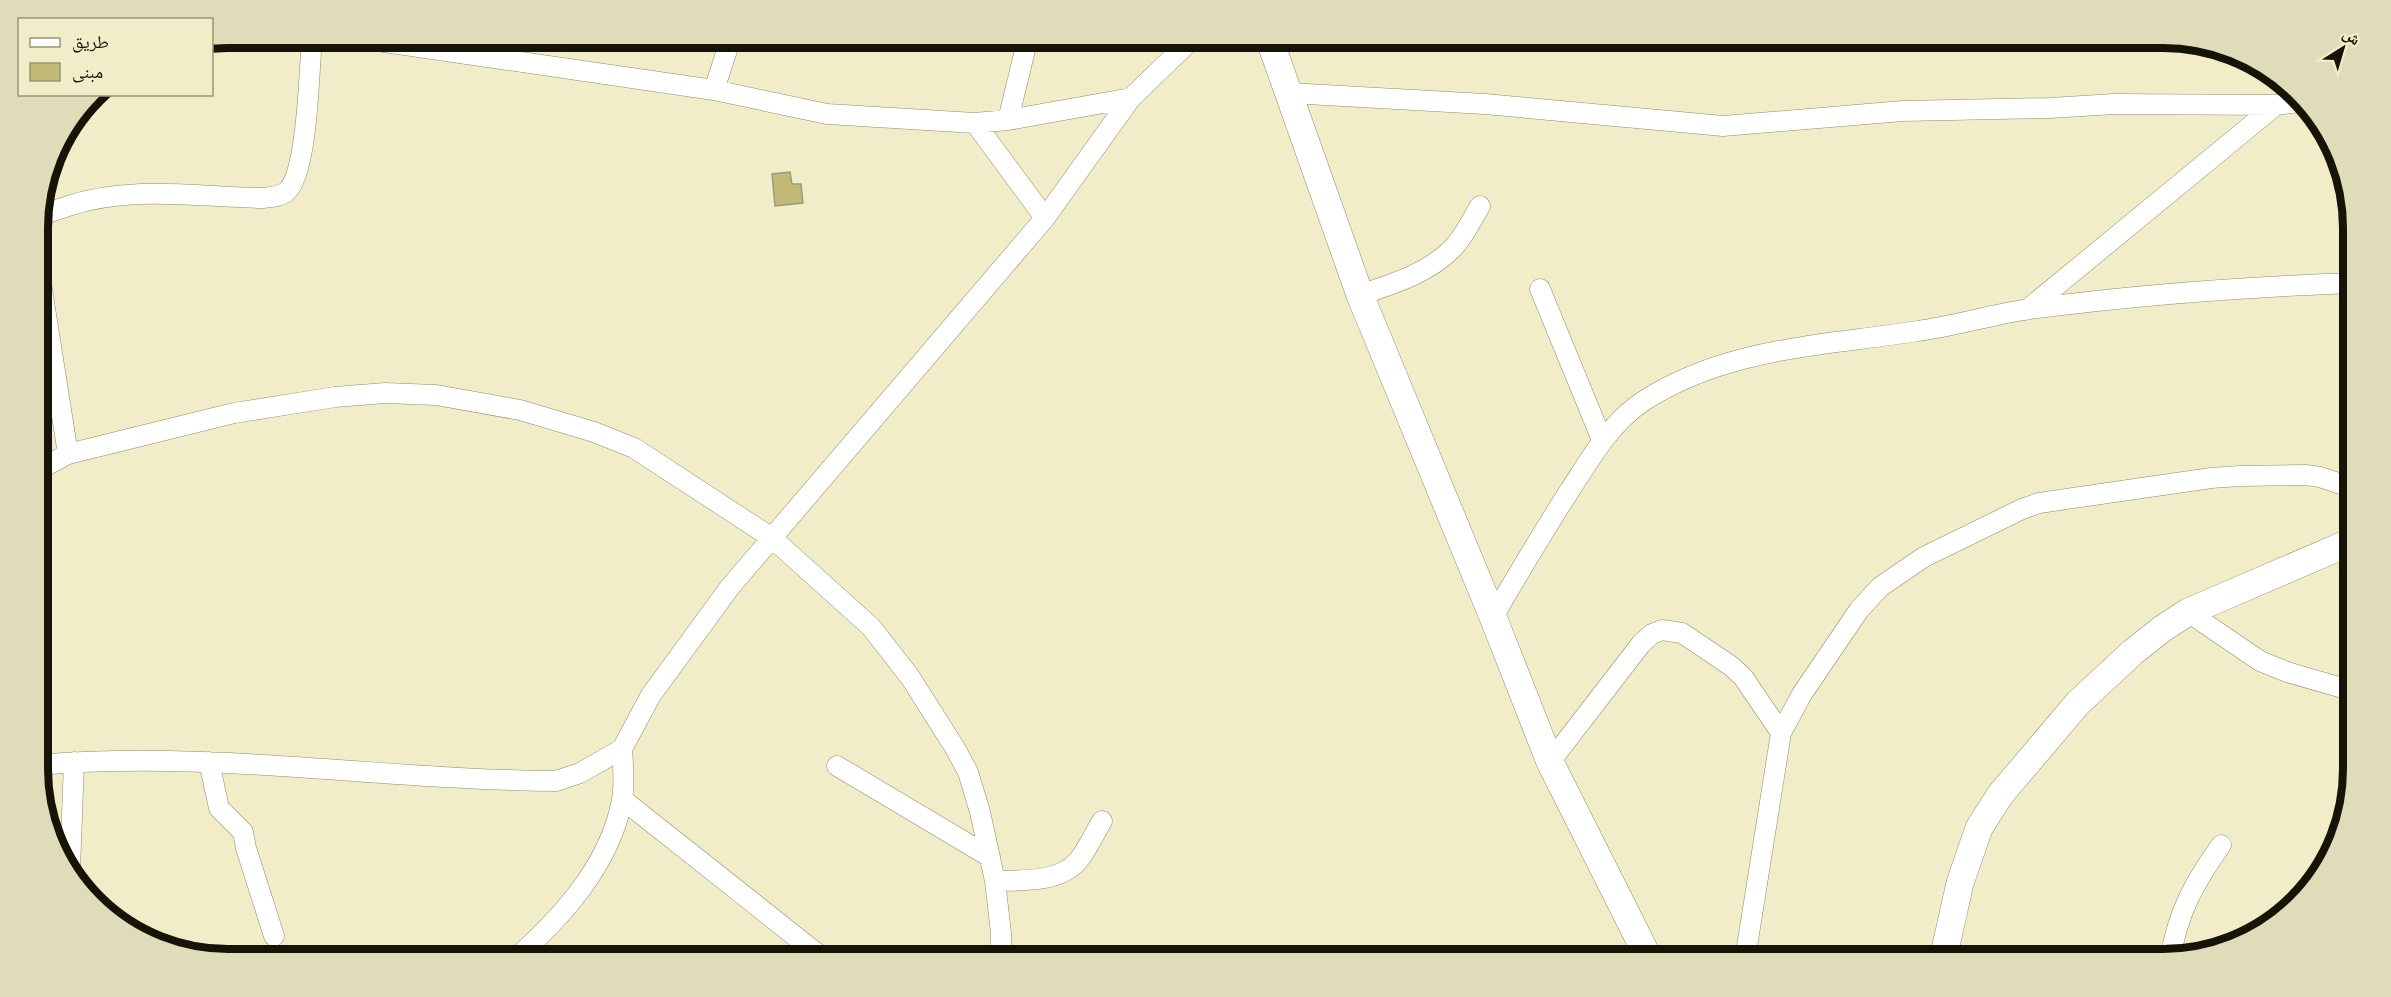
<svg xmlns="http://www.w3.org/2000/svg" width="2391" height="997" font-family="Inter,'Noto Naskh Arabic',sans-serif">
<style>
.building{fill:#c2b977;stroke:#9f9b79;stroke-width:1.5}
.lines{fill:none;stroke-linecap:round;stroke-linejoin:round}
.street-casing{stroke:#908c6b;stroke-width:21}
.secondary-casing{stroke:#908c6b;stroke-width:28}
.street{stroke:#fff;stroke-width:20}
.secondary{stroke:#fff;stroke-width:27}
.rim{fill:none;stroke:#161407;stroke-width:8}
</style>
<rect width="100%" height="100%" fill="#f1edc8"/>
<!-- building -->
<path class="building" d="M790 172 792 184H801L803 203 775 206 772 174Z"/>
<g class="lines">
<defs>
<path id="street" d="M357 38 714 90 827 114 975 123 1008 120 1131 98
M714 90 731 38
M1289 93 1485 104 1723 126 1903 111 2050 108 2114 104 2276 105 2300 102
M1008 120 1028 38
M975 123 1045 218
M38 218C46 212 58 210 68 206 132 185 197 197 263 198 271 197 279 197 286 192 308 175 309 68 312 38
M38 264 68 454
M1540 289 1602 440
M1360 295C1392 284 1427 274 1452 249 1464 237 1471 221 1480 206
M2028 309 2276 105
M38 470 68 454 234 413 335 397 385 393 436 395 520 410 594 432 634 448 772 538 871 627 910 677 955 748 968 772 980 812 995 881 1001 933V959
M2188 612 2260 661 2287 672 2353 691
M1493 617C1518 574 1543 532 1570 490 1591 458 1610 424 1642 402 1726 347 1823 346 1918 331 1956 326 1993 314 2030 309 2136 295 2245 287 2352 283
M209 762 219 808 243 832 246 848 274 936
M1550 762 1641 644 1652 634 1662 630 1682 633 1731 666 1743 677 1781 733
M39 765C211 750 384 780 556 781L580 773 622 749 651 695 730 587 1045 218 1131 98 1193 38
M837 766 990 857
M622 799 824 959
M70 869 74 762
M995 881C1020 880 1058 883 1077 862 1087 851 1094 834 1102 821
M515 959C562 917 610 865 622 800 625 783 623 766 622 749
M1745 959 1781 733 1802 694 1859 610 1880 587 1924 557 2022 509 2039 503 2211 478 2240 476 2306 475 2320 477 2353 488
M2170 959C2178 912 2194 883 2221 845"/>
<path id="secondary" d="M1269 38 1360 295 1493 617 1550 762 1649 959
M1943 959 1960 883 1979 828 2000 795 2078 703 2133 652 2162 629 2188 612 2353 541"/>
</defs>
<!-- street casing -->
<use href="#street" class="street-casing"/>
<!-- secondary casing -->
<use href="#secondary" class="secondary-casing"/>
<!-- street -->
<use href="#street" class="street"/>
<!-- secondary -->
<use href="#secondary" class="secondary"/>
</g>
<!-- crop -->
<path d="M0 0H2391V997H0ZM228 48H2163A180 180 0 0 1 2343 228V769A180 180 0 0 1 2163 949H228A180 180 0 0 1 48 769V228A180 180 0 0 1 228 48Z" fill="#dfdcb9" fill-rule="evenodd"/>
<path class="rim" d="M228 48H2163A180 180 0 0 1 2343 228V769A180 180 0 0 1 2163 949H228A180 180 0 0 1 48 769V228A180 180 0 0 1 228 48Z"/>
<!-- legend -->
<rect x="18" y="18" width="195" height="78" fill="#f1edc8" stroke="#99967b" stroke-width="1.5"/>
<rect x="30" y="38" width="30" height="9" fill="#ffffff" stroke="#99967b" stroke-width="1.5"/>
<text x="72" y="48" font-size="18" fill="#161407">طريق</text>
<rect x="30" y="63" width="30" height="18" fill="#c2b977" stroke="#99967b" stroke-width="1.5"/>
<text x="72" y="78" font-size="18" fill="#161407">مبنى</text>
<!-- north arrow -->
<g transform="translate(2343 48) rotate(37)" stroke="#f1edc8" stroke-width="4.5" paint-order="stroke">
<path d="M0-4.5L10 22L0 15L-10 22Z" fill="#161407"/>
<text y="-9" font-size="16" font-weight="bold" text-anchor="middle" fill="#161407">ش</text>
</g>
</svg>
